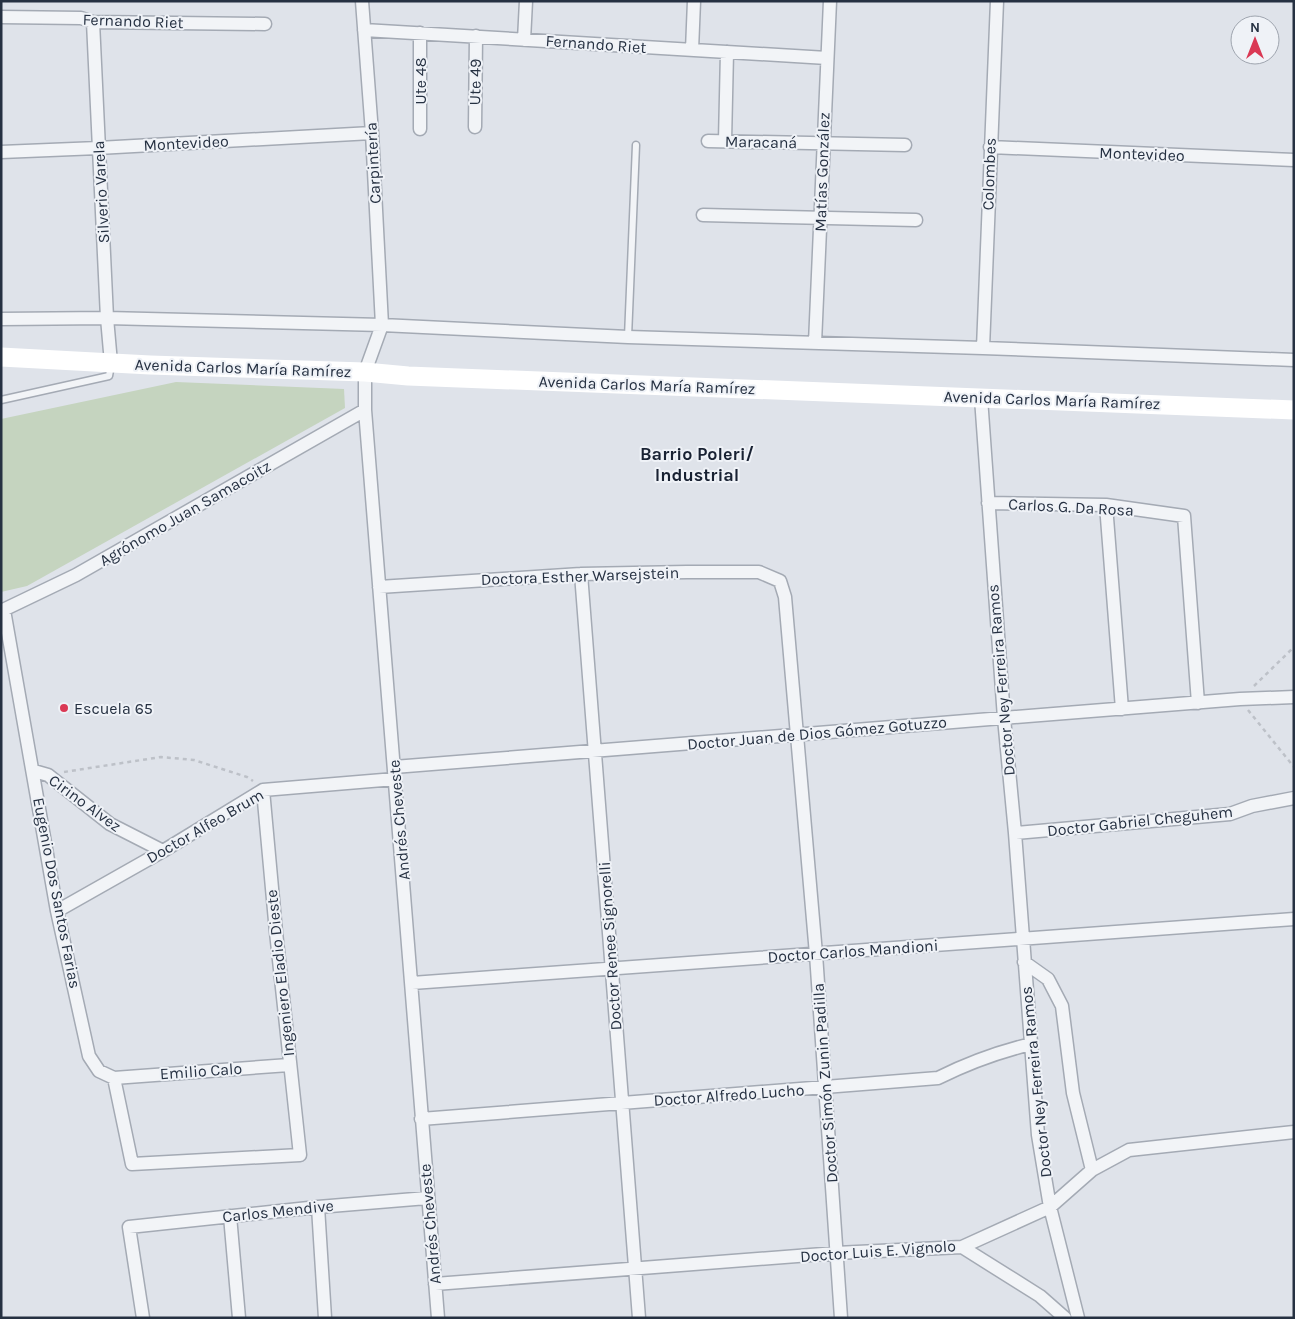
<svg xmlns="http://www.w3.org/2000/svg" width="1295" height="1319" font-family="Karla,sans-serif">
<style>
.green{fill:#c5d4bf}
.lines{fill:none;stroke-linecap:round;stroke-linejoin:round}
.lane-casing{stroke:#a4aab4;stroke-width:9}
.street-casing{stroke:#a4aab4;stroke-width:15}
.path{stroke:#bdc1c8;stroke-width:2.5;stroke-dasharray:4 4;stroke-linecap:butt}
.lane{stroke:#f2f4f7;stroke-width:6}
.street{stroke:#f2f4f7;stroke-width:12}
.secondary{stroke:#fff;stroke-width:19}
.poi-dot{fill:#da3854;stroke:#eff2f7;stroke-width:2}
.labels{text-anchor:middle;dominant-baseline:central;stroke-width:4;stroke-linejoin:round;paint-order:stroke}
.street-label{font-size:16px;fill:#263142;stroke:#eff2f7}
.poi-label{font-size:16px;fill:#263142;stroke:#eff2f7;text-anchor:start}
.neighbourhood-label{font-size:18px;font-weight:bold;fill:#192233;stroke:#eff2f7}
</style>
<rect width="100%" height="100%" fill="#dfe3ea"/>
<!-- green -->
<path class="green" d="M176 382 344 389 345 408 27 586 1 592V419Z"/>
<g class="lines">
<defs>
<path id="lane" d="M628 337 636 145
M1 400 109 376 111 365"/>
<path id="street" d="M362 1 372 133 382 325 365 372V410L438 1318
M1 17 81 18 93 22 265 24
M93 22 107 318 111 363
M364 30 827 58
M420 33V129
M524 40 526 1
M692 50 694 1
M475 127 476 36
M708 141 905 145
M725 141 727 52
M990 147 1294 160
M1 152 98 148 372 133
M703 215 916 220
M1 319 107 318 382 325 628 337 983 348 1294 360
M815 343 830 1
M983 348 997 1
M981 398 1004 718 1015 833 1038 1135 1050 1207 1078 1318
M988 503 1106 505 1184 516 1198 703
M1106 505 1122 709
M581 574 639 1318
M379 587 581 574 687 572H759L780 581 785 597 816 954 841 1318
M4 610 57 911 89 1056 99 1071 114 1078 289 1065
M1 611 76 575 365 410
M394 767 1240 699 1294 697
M34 771 48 775 110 824 163 851
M1015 833 1230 814 1252 806 1294 798
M57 911 163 851 263 790 395 779
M1024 962 1048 979 1062 1006 1073 1093 1092 1170
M412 983 1294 919
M114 1078 132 1164 300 1155 276 932 263 790
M421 1119 938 1078C968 1063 998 1052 1031 1044
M318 1207 325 1318
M230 1216 239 1318
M962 1247 1040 1296 1065 1318
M435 1284 836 1253 962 1247 1050 1207 1092 1170 1129 1150 1294 1132
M143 1318 129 1227 318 1207 427 1198"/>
</defs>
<!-- lane casing -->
<use href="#lane" class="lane-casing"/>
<!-- street casing -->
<use href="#street" class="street-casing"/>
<!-- path -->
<path class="path" d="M1254 686 1294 647
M1248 710 1294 767
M64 772 161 757 194 760 247 777 253 781"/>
<!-- lane -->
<use href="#lane" class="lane"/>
<!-- street -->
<use href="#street" class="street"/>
<!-- secondary -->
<path class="secondary" d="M1 357 150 365 365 372 408 376 1294 410"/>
</g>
<!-- markers -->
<circle class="poi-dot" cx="64" cy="708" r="5"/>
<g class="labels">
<!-- street labels -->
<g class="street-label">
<text transform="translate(133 21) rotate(2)">Fernando Riet</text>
<text transform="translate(596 44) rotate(4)">Fernando Riet</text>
<text transform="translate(420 81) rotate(-90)">Ute 48</text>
<text transform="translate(475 82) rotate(-89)">Ute 49</text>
<text transform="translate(761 142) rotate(1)">Maracaná</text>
<text transform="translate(186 143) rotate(-3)">Montevideo</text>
<text transform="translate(1142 154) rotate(2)">Montevideo</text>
<text transform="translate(373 163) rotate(-93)">Carpintería</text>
<text transform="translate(822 172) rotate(-88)">Matías González</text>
<text transform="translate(989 174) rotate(-88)">Colombes</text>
<text transform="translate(101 192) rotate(-93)">Silverio Varela</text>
<text transform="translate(243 368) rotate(2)">Avenida Carlos María Ramírez</text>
<text transform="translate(647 385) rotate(2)">Avenida Carlos María Ramírez</text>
<text transform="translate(1052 400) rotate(2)">Avenida Carlos María Ramírez</text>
<text transform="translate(1071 507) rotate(3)">Carlos G. Da Rosa</text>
<text transform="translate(185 513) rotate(-30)">Agrónomo Juan Samacoitz</text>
<text transform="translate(580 576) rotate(-2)">Doctora Esther Warsejstein</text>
<text transform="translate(1001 680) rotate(-95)">Doctor Ney Ferreira Ramos</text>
<text transform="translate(817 733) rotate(-5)">Doctor Juan de Dios Gómez Gotuzzo</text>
<text transform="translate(85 803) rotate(36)">Cirino Alvez</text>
<text transform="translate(399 820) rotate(-95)">Andrés Cheveste</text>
<text transform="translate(1140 821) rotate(-6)">Doctor Gabriel Cheguhem</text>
<text transform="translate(205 826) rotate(-30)">Doctor Alfeo Brum</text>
<text transform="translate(57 893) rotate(79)">Eugenio Dos Santos Farias</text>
<text transform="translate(610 946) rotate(-94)">Doctor Renee Signorelli</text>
<text transform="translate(853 951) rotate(-4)">Doctor Carlos Mandioni</text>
<text transform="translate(280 973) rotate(-96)">Ingeniero Eladio Dieste</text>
<text transform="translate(201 1071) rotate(-4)">Emilio Calo</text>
<text transform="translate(1036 1082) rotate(-96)">Doctor Ney Ferreira Ramos</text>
<text transform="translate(825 1083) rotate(-94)">Doctor Simón Zunin Padilla</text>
<text transform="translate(729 1095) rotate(-4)">Doctor Alfredo Lucho</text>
<text transform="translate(278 1211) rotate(-6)">Carlos Mendive</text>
<text transform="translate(430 1224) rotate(-95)">Andrés Cheveste</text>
<text transform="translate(878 1251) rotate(-4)">Doctor Luis E. Vignolo</text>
</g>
<!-- poi labels -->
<g class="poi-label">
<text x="74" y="708">Escuela 65</text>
</g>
<!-- neighbourhood labels -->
<g class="neighbourhood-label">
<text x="697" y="454">Barrio Poleri/<tspan x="697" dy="21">Industrial</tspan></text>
</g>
</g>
<!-- border -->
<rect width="1295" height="1319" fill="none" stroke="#263142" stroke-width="5"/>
<!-- north arrow -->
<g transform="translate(1255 40)"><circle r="24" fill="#eff2f7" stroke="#9fa5af"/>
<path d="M0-4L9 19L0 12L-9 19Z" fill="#da3854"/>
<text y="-8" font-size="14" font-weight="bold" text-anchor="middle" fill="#263142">N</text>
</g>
</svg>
